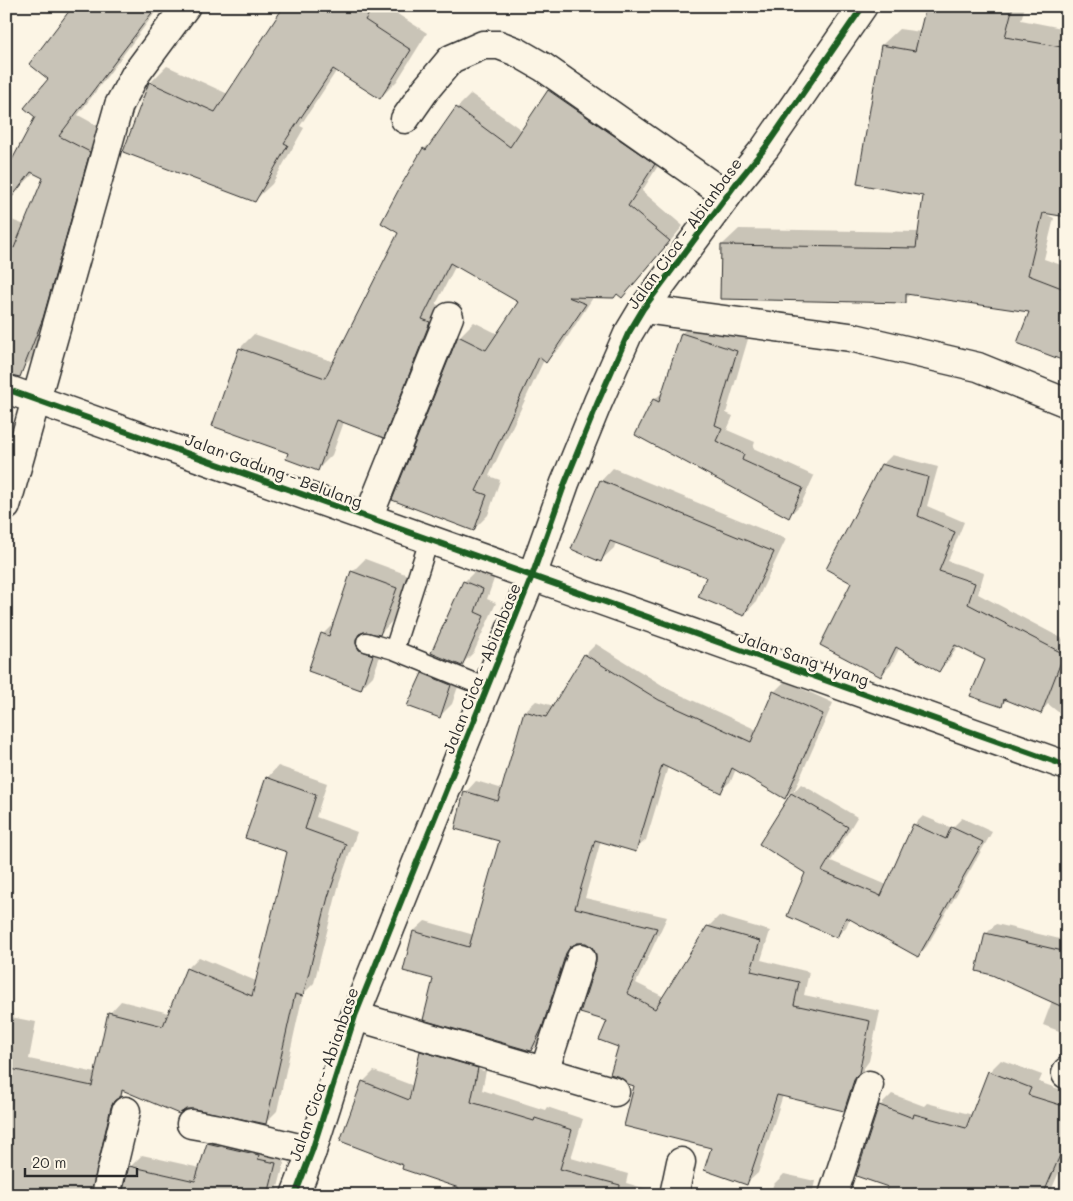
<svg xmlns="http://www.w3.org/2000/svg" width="1073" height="1201" font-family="Mali,sans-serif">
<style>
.shadow{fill:#0003;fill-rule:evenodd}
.building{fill:#c8c3b7;stroke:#2b2b2b}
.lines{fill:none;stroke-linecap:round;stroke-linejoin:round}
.service-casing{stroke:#2b2b2b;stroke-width:21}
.minor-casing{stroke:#2b2b2b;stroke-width:31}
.tertiary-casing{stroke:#2b2b2b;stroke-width:31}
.service{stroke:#fcf5e5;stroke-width:18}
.minor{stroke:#fcf5e5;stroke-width:28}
.tertiary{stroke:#fcf5e5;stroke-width:28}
.cycleway-casing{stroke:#fcf5e5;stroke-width:9}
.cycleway{stroke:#1b5e20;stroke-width:6}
.labels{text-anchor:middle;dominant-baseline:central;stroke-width:5;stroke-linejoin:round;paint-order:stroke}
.street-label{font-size:16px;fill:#2b2b2b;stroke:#fcf5e5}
</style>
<rect width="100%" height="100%" fill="#fcf5e5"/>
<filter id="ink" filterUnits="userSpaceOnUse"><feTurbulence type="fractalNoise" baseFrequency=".02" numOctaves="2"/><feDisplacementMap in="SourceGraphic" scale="10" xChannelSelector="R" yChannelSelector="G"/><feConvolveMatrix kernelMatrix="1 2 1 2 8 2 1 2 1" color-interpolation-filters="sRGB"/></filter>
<g filter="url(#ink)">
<!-- shadow -->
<path class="shadow" d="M74 6H160L78 115 109 132 43 348 23 368 6 362V218L25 225 44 177 35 172 9 199Z
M285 6H385L427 33 397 81 380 98 337 70 300 126 304 128 272 184 255 200 150 83 167 66 228 94Z
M927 6H1025L1021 20 1067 29V216L1043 213 1054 218 1044 259 1067 267V360L1031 311 911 293 905 299 722 245 739 229 919 232 924 195 882 45 899 29 921 32Z
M564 76 668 150 642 191 683 226 636 282 622 296 618 293 594 296 561 347 546 361 544 360 489 476 500 480 488 515 474 529 459 337 474 322 498 334 520 301 456 265 436 304 444 308 398 422 383 436 344 422 332 455 318 469 290 452 240 348 254 334 334 362 400 233 424 149 437 137 457 108 471 94 523 131 549 91Z
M694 322 748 339 726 413 733 416 727 430 755 442 753 448 814 476 801 504 789 516 654 400 665 390 682 333Z
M6 412 14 415 6 433Z
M892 455 938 467 927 506 964 522 948 561 984 573 978 594 1065 640 1067 636V719L1048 704 1040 713 1008 699 1001 705 987 660 958 645 949 660 939 670 900 647 891 665 881 675 852 582 882 465Z
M613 468 786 539 756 602 744 615 708 577 616 542 614 548 601 560V481Z
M365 559 408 575 392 621 380 634 368 631 371 637 385 642 373 676 360 689 323 634 336 621 352 572Z
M477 569 495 576 487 599 496 603 474 652 461 665 464 582Z
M596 644 670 690 757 730 774 692 785 681 833 703 795 789 785 797 736 769 731 781 720 791 668 767 646 840 635 850 601 840 585 898 667 917 636 983 664 997 708 927 719 916 770 931 761 960 809 972 804 995 880 1011 869 1061 864 1068 854 1099 844 1110 783 1095 758 1173 747 1183 712 1148 636 1085 608 1020 597 963V954L594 947 586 942H576L552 1017 542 1039 531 1050 435 978 414 931 425 921 474 935 501 840 466 792 476 781 503 789 525 711 536 701 554 706 585 655Z
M436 661 463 672 452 704 439 717 423 674Z
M278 766 327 783 316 817 357 832 339 884 314 983 303 994 277 1111 265 1123 125 1090 122 1094 102 1179 107 1195H6V1016L36 1022 29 1059 96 1073 110 1013 121 1001 169 1013 187 969 199 957 256 981 289 851 267 778Z
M6 778 11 779 6 829Z
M801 784 857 817 831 861 887 885 914 825 923 816 952 828 962 818 992 832 927 946 918 956 850 918 846 927 837 936 807 873 760 843 794 789V792Z
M996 924 1064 940 1067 932V1034L1043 1025 1052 1001 986 934Z
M432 1041 489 1057 482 1090 545 1110 547 1107 583 1119 571 1158 628 1174 626 1183 668 1195H458L460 1187 404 1164 363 1082 374 1071 414 1086 421 1052ZM428 1052 485 1069 484 1071 428 1055Z
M1001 1060 1042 1075 1039 1082 1067 1092V1154L1049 1195H886L889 1186 880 1106 892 1094 924 1106 927 1103 973 1115 989 1072Z
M220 1132 287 1152 276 1195H123L130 1167 142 1155 200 1168 208 1143Z
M784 1174 815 1181 812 1195H771L773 1185Z"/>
<!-- building -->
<path class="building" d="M73 6H157L59 136 90 152 43 318 20 377 6 374V245L14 248 43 178 31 172 9 201 6 199V171L35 117 24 108 48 79 29 64Z
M284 6H374L365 20 411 50 380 99 333 69 284 143 288 145 255 202 123 152 149 82 215 112Z
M926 6H1013L1005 37 1067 48V217L1043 213 1028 275 1067 290V362L1017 343 1029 312 906 294V303L720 299 721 245 916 248 923 196 857 184 881 45 915 51Z
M548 90 655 164 628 206 670 241 622 298 617 294 614 298 568 297 586 304 546 363 539 357 476 491 487 495 474 531 392 500 458 336 486 350 518 302 450 263 422 319 430 322 384 438 337 420 318 471 286 459 288 453 212 426 239 348 325 378 398 233 381 223 399 189 423 148 426 150 456 107 510 147Z
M681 333 737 351 715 425 722 428 716 441 744 454 742 460 803 488 789 518 635 435 653 399 659 402Z
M881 464 928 477 918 516 955 532 939 571 975 583 968 604 1064 654 1041 714 1004 699 1002 707 970 696 985 660 955 645 939 672 896 647 881 677 820 645 851 583 826 569Z
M600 480 774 552 744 616 698 597 706 577 610 541 601 562 571 549Z
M351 571 397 588 380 635 364 632 359 634 356 639V644L359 650 373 655 361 690 308 671 321 633 329 636Z
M463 581 483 589 475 612 484 616 462 666 431 653Z
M584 654 659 700 751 742 773 691 823 714 785 799 732 768 721 793 662 765 636 852 595 840 575 908 657 928 627 993 655 1009 707 926 760 941 751 971 799 982 794 1005 870 1021 859 1073 854 1080 844 1111 777 1095 747 1185 704 1170 711 1148 624 1126 634 1086 628 1084 620 1077 610 1074 618 1047 599 1040 607 1021 580 1013 596 962V954L592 947 586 943H577L570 947 566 953 542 1028 531 1051 423 1020 433 979 403 971 413 931 469 947 499 841 455 829 464 791 498 801 524 711 546 717Z
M422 673 451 685 440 718 407 706Z
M266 777 316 795 305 829 346 844 328 897 303 996 295 994 266 1124 194 1109H186L179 1114 122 1090 121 1096 114 1101 111 1107 91 1195H6V1068L92 1086 108 1012 163 1026 186 968 252 996 287 852 245 838Z
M791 793 848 827 822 871 881 896 913 824 946 839 951 827 983 842 918 957 846 917 837 938 787 916 805 873 759 844Z
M985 933 1067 952V1009L992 975 976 971Z
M420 1051 478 1068 471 1102 534 1121 535 1118 572 1130 560 1169 620 1185 619 1195H457L459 1188 402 1169 403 1165 340 1141 362 1081 409 1100Z
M988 1071 1031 1088 1028 1095 1067 1107V1139L1043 1195H884L888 1187 856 1176 879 1105 913 1118 914 1114 966 1128Z
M207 1143 259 1155 258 1159 276 1163 268 1195H122L129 1166 195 1181Z"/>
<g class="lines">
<defs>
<path id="service" d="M366 642 394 650 429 540
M394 650 487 688"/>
<path id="minor" d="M405 119 426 89 451 59 483 45H499L517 52 543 67 727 196
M643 309 850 337 978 367 1067 403
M6 506 119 105 135 75 186 6
M368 518 449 317
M532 576 1067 766
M355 1016 615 1092
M544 1072 581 958
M1066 1074 1067 1071
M191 1124 219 1129 312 1151
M106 1195 126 1111
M674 1195 681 1162
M833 1195 869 1085"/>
<path id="tertiary" d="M6 389 532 576
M295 1195 312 1151 355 1016 532 576 565 483 598 402 628 334 643 309 735 185 765 148 863 6"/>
</defs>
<!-- service casing -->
<use href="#service" class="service-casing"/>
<!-- minor casing -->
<use href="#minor" class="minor-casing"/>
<!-- tertiary casing -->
<use href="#tertiary" class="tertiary-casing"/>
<!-- service -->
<use href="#service" class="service"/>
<!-- minor -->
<use href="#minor" class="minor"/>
<!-- tertiary -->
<use href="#tertiary" class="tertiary"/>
<defs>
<path id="cycleway" d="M6 389 1067 766
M295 1195 312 1151 355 1016 532 576 565 483 598 402 628 334 643 309 735 185 765 148 863 6"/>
</defs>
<!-- cycleway casing -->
<use href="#cycleway" class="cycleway-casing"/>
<!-- cycleway -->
<use href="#cycleway" class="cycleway"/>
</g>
</g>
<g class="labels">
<!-- street labels -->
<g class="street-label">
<text transform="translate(684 233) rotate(-54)">Jalan Cica - Abianbase</text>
<text transform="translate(274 470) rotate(20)">Jalan Gadung - Belulang</text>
<text transform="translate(804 658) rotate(19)">Jalan Sang Hyang</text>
<text transform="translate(481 668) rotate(-68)">Jalan Cica - Abianbase</text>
<text transform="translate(323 1074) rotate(-71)">Jalan Cica - Abianbase</text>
</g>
</g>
<!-- margin -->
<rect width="1073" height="1201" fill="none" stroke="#fcf5e5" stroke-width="25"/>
<rect x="12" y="12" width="1048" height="1176" fill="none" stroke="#2b2b2b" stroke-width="2" filter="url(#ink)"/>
<!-- scale -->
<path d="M25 1168v8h112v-8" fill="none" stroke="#2b2b2b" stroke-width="2.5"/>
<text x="32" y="1168" font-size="15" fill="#2b2b2b" stroke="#fcf5e5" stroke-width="4" paint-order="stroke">20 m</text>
</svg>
